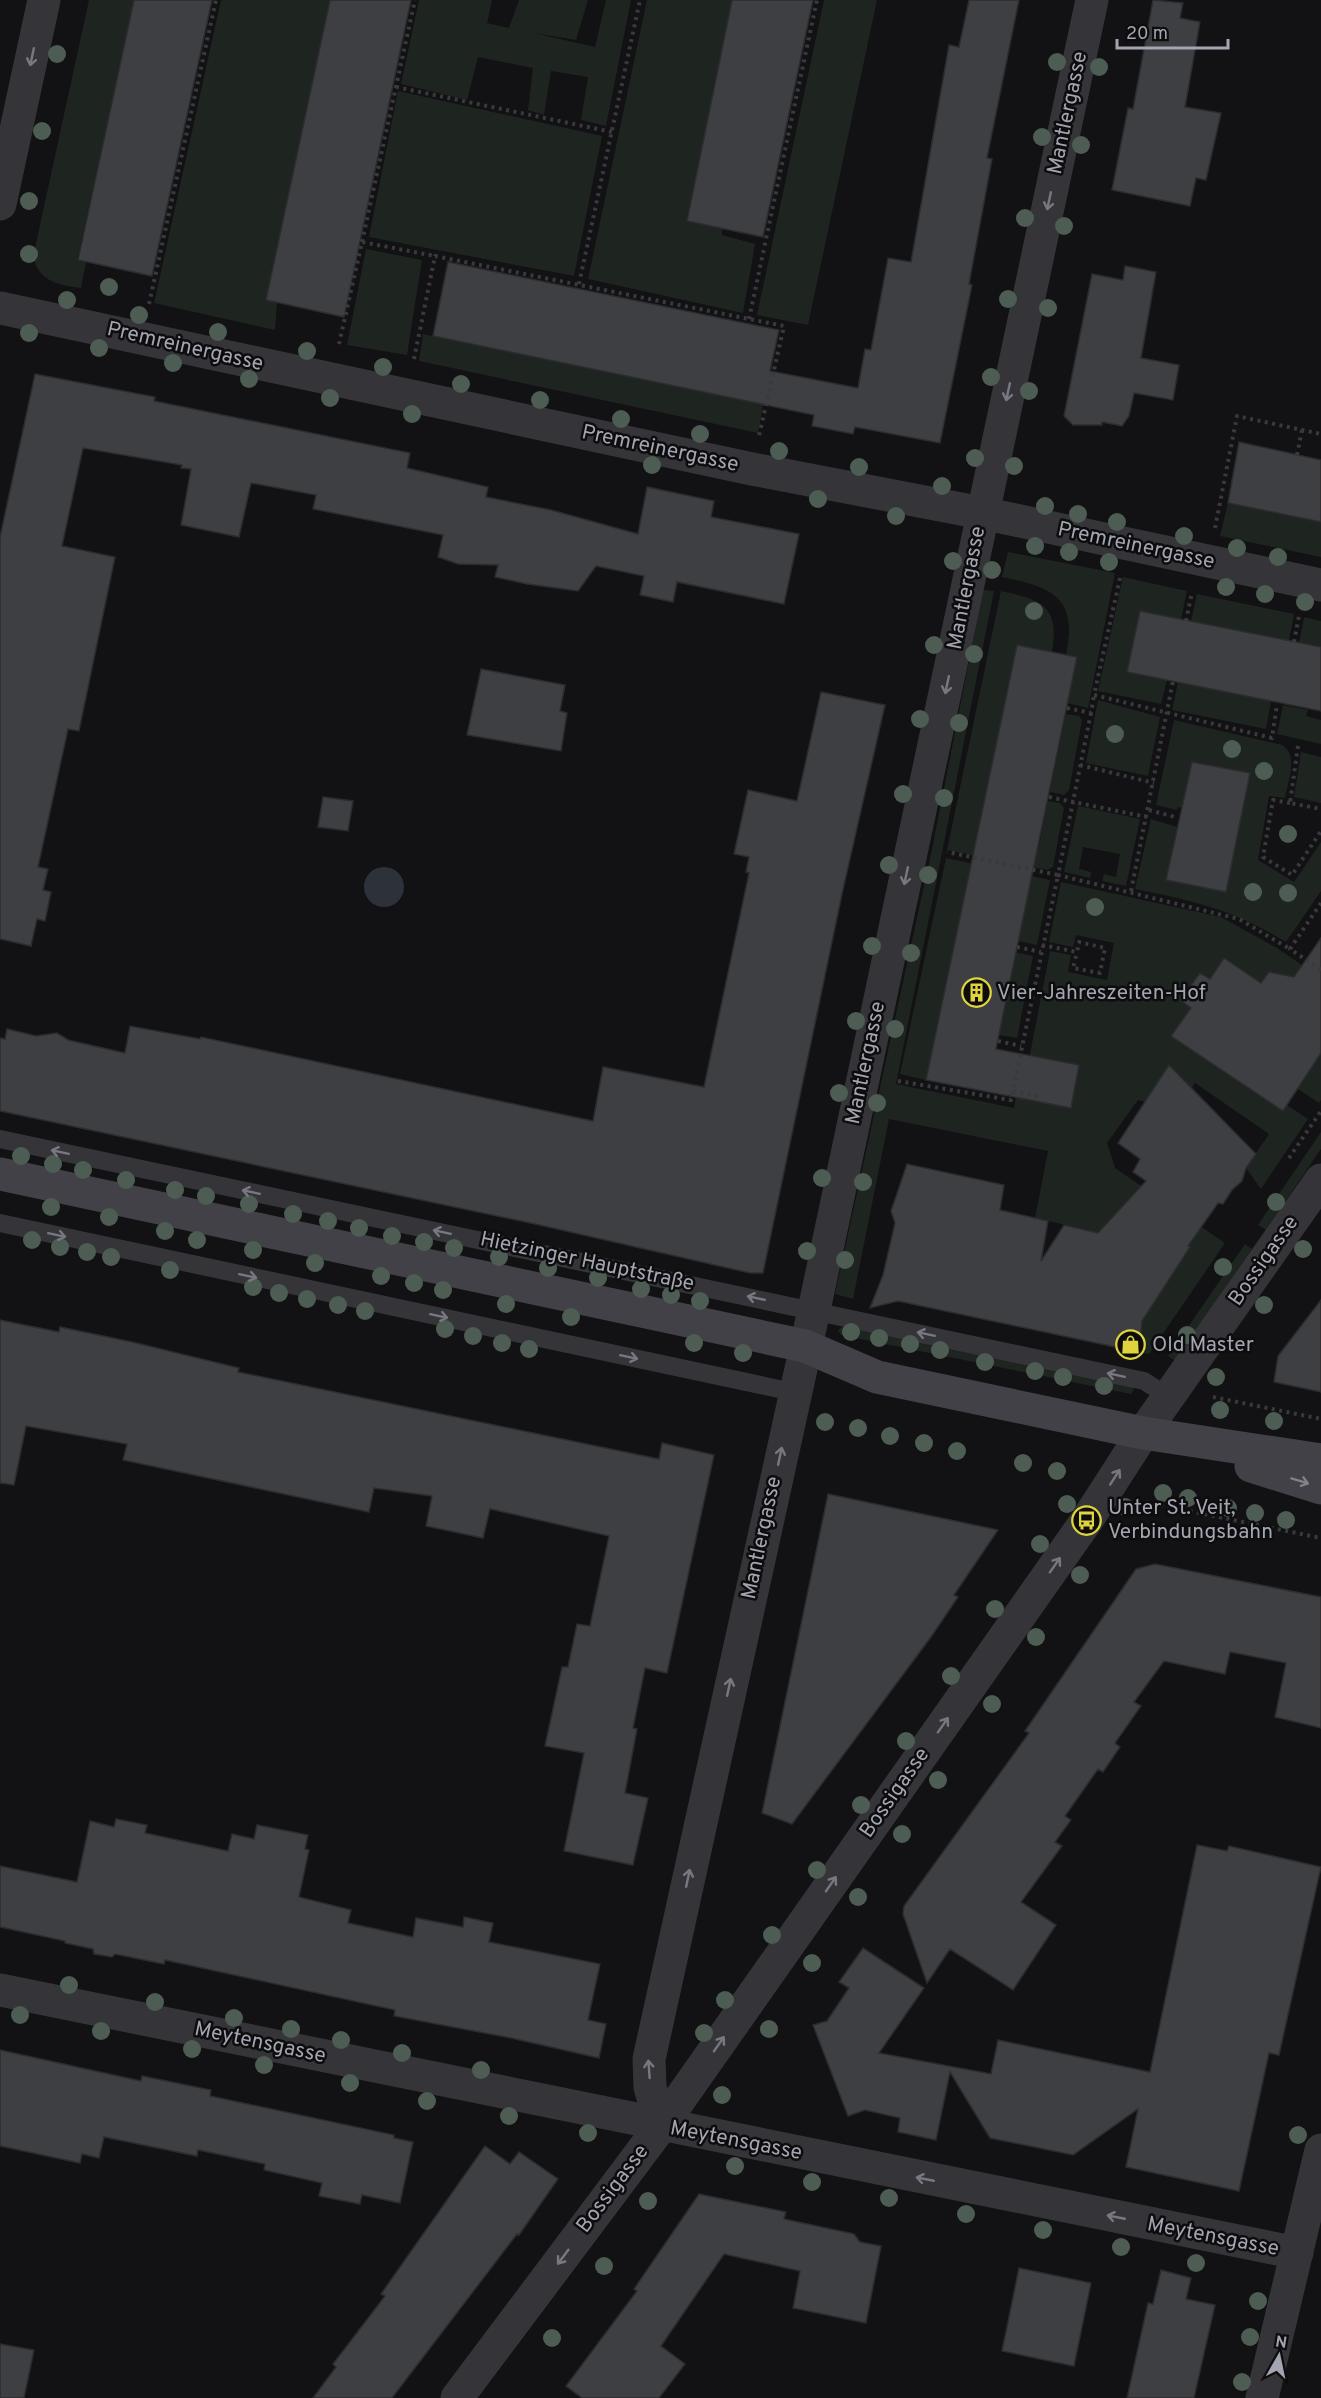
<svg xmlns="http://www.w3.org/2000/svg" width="1321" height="2398" font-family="Overpass,sans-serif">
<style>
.green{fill:#1e2521}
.water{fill:#2c313a}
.building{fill:#3e3f43;stroke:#2c2c2f;stroke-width:1.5}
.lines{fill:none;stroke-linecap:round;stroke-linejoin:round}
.path{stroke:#39393e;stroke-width:4;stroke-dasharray:3 4.5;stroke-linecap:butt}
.service{stroke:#353539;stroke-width:18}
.minor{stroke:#353539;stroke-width:33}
.secondary{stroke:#414147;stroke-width:33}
.tree{fill:#4d5d53}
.oneway{stroke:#787882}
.oneway2{stroke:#81828d}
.labels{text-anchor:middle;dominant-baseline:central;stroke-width:5;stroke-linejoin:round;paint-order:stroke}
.street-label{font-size:21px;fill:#a4a5b2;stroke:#0d0d0e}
.poi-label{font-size:21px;fill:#a4a5b2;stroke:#0d0d0e;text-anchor:start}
</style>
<rect width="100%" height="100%" fill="#121113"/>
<!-- green -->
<path class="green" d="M89 0H134L77 260 86 262 81 288C58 285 40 282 33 257Z
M221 0H330L266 300 277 302 275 330 154 303Z
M419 0H492L487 23 509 28 519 0H588L576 40 534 33 595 47 606 0H631L606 126 581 120 588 77 551 71 544 115 528 110 533 68 478 57 467 100 401 84Z
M647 0H732L687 220 722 228V235L755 244 743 313 588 279Z
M824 0H877L808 325 757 315Z
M398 91 602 136 574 276 369 237Z
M366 249 422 260 407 355 347 345Z
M423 334 763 405 758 433 419 361Z
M1228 503 1321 522V557L1220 536Z
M1008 552 1115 573 1088 708 1067 703 1077 657 1066 654C1078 598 1053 587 1002 577Z
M1123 577 1187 591 1181 619 1140 611 1127 672 1167 680 1161 704 1098 691Z
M983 590 994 591 896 1084 1014 1108 1016 1097 1071 1108 1079 1065 1049 1059 1024 1085 1050 951 1071 955 1068 972 1107 980 1114 943 1076 935 1073 947 1049 942 1061 882 1221 917 1277 948 1321 978V1002L1280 974 1269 972 1261 983 1224 958 1210 979 1200 973 1180 1000 1191 1008 1171 1036 1202 1056 1224 1057 1218 1068 1283 1111 1287 1105 1308 1119 1261 1189 1246 1168 1269 1134 1195 1083 1186 1098 1145 1102 1138 1100 1107 1143 1115 1168 1225 1243 1149 1354 1139 1352 1141 1335 1134 1333 1189 1247 1126 1203 1114 1216 1108 1239 1088 1230 1035 1218 1048 1151 889 1119 853 1299 835 1294 932 849Z
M1001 591C1041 600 1060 605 1052 652L1018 646 979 835 1039 846 1048 801 1060 803 1064 808 1053 867 1047 870 947 850Z
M1197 594 1294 614 1289 641 1191 621Z
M1304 617 1321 621V647L1299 643Z
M1178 682 1271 701 1266 729 1172 710Z
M1098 700 1160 717 1148 776 1086 763Z
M1283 705 1308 710 1306 716 1321 720V744L1277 734Z
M1066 714 1079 716 1082 720 1069 790 1064 795 1050 792Z
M1174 720 1282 745C1299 756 1288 781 1285 798L1269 796 1258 860 1294 882 1321 842V891L1286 942C1234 910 1194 901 1135 889L1151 819 1177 827 1167 880 1250 774 1192 763 1183 808 1178 807 1177 810 1156 805Z
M1301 752 1321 757V803L1294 797Z
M1078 806 1140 819 1126 886 1102 881 1104 874 1116 877 1120 854 1083 847 1079 869 1091 872 1090 878 1064 872Z
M946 858 1050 880 1037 945 1018 941 1026 899 966 887 926 1080 900 1074Z
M1015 952 1033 956 1017 1038 999 1035Z
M1321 1053V1100L1319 1103 1298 1089Z
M1321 1132V1149L1266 1230 1258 1225Z
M1245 1244 1252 1249 1175 1361 1168 1356Z
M843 1326 1130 1384 1134 1389 1131 1394 841 1335 838 1330Z"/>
<!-- water -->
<path class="water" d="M364 887a20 20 0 1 1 40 0a20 20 0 1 1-40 0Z"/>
<!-- building -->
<path class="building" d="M134 0H212L152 276 78 260Z
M330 0H411L344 317 266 300Z
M732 0H813L763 237 687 221Z
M969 0H1019L987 158 992 159 969 284 972 285 940 443 855 427 853 434 812 426 814 415 433 336 448 262 779 330 770 371 858 388 865 349 871 350 888 258 911 262 949 45 959 47Z
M1153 0 1183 3 1180 18 1200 22 1185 107 1221 113 1206 180 1196 178 1190 206 1112 190 1128 108 1133 109Z
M1125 266 1156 272 1141 358 1179 365 1173 400 1134 393 1129 416 1122 426 1102 422V425H1073L1064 416 1092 274 1123 280Z
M35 374 155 397 154 401 410 453 407 468 488 487 486 497 551 510 638 534 647 487 714 501 711 517 799 534 784 604 677 582 673 602 640 595 644 576 596 566 578 591 527 584 495 577 498 565 458 564 438 557 443 535 313 509 316 495 251 483 239 537 181 525 191 469 181 468 182 465 83 448 62 546 115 557 79 731 68 729 38 867 48 869 43 890 51 892 45 921 37 919 31 946 0 939V537Z
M1239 442 1321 460V522L1228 503Z
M1140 611 1321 647V711L1127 672Z
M1017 645 1077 657 996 1049 1079 1065 1071 1108 926 1080Z
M481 669 565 685 560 711 567 713 561 751 467 735Z
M821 692 885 705 842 894 763 1273H750L535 1224 0 1111V1038L5 1039 7 1029 36 1036 57 1033 68 1040 125 1053 130 1026 200 1039 201 1037 593 1121 603 1067 704 1087 749 873 746 872 749 857 734 854 748 790 797 801Z
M1192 762 1250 773 1226 892 1166 880Z
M323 797 353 801 348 831 318 827Z
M1321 938V1053L1283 1111 1171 1036 1191 1008 1180 1000 1200 973 1210 979 1224 958 1261 983 1269 972 1294 977Z
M1169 1065 1256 1154 1246 1168 1242 1181 1232 1190 1223 1204 1218 1203 1188 1246 1190 1247 1142 1321 1139 1352 898 1301 870 1308 883 1275 895 1223 891 1211 907 1164 1004 1185 1000 1210 1048 1221 1041 1261 1064 1225 1098 1233 1146 1181 1133 1172 1140 1159 1118 1143Z
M1321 1300V1392L1274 1382 1278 1356Z
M0 1320 59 1332 60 1327 132 1342 239 1368 238 1372 659 1459 662 1443 714 1455 667 1673 645 1668 633 1728 637 1729 625 1793 648 1798 633 1865 564 1851 584 1753 545 1746 562 1667H568L577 1624 590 1626 609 1536 490 1509 483 1538 426 1526 432 1496 374 1488 369 1512 123 1460 127 1444 26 1426 14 1485 0 1483Z
M828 1494 998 1530 954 1595 958 1597 931 1637 792 1824 762 1813Z
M1155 1564 1321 1597V1728L1275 1717 1286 1663 1230 1652 1225 1674 1164 1661 1134 1702 1141 1706 1115 1743 1120 1747 1103 1772 1098 1769 1065 1816 1071 1820 1055 1842 1062 1846 1021 1902 1056 1925 1013 1990 950 1949 927 1983 903 1914 904 1906 1029 1733 1025 1731 1136 1569Z
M116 1819 147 1825 145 1833 228 1851 232 1834 254 1839 257 1825 308 1835 305 1849 309 1850 299 1897 351 1910 348 1923 413 1937 416 1918 463 1927 464 1917 493 1923 489 1942 600 1964 588 2020 606 2024 599 2058 511 2038 394 2016 395 2010 165 1960 164 1964 115 1954 112 1957 94 1954 93 1949 65 1943V1941L0 1927V1866L77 1882 90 1821 114 1827Z
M1197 1845 1227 1851 1229 1846 1321 1867 1279 2055 1269 2053 1239 2191 1126 2167 1138 2109 1073 2155 990 2138 950 2072 936 2140 898 2132 900 2118 865 2110 848 2116 813 2025 827 2021 849 1988 839 1982 863 1948 924 1988 879 2053 991 2074 998 2040 1150 2072Z
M0 2050 141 2081 142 2076 211 2090 210 2096 394 2135V2138L413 2142 400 2203 362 2195 360 2204 319 2196 322 2183 264 2170 265 2164 198 2150 197 2156 104 2137 99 2158 82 2154 80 2163 0 2146Z
M485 2146 510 2164 519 2152 558 2179 519 2235 517 2234 392 2398H313L336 2367 333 2364 385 2296 381 2294Z
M699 2194 786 2212 784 2219 854 2234 860 2242 881 2246 866 2323 793 2308 800 2271 724 2254 661 2346 685 2364 659 2398H582L566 2386 637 2291 634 2289Z
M1019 2268 1091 2283 1074 2366 1002 2351Z
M1161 2270 1191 2278 1186 2299 1215 2305 1194 2398H1127L1148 2303 1153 2304Z
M0 2344 34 2350 24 2398H0Z"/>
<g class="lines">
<!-- path -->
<path class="path" d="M396 87 612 132
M362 242 415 0
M579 284 640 0
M149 304 216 0
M749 319 817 0
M339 344 362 242 435 256
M414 359 435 256 784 326 759 436
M1297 455 1302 430
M1215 528 1237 416 1321 434
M1120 578 1094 695 1272 738 1277 704
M1186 621 1192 592
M1294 642 1299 616
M1067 708 1091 713 1094 695
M1091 713 1058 875 1239 919 1290 949
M1298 746 1290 803 1321 809
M1080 765 1154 783
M1049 797 1147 817
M1290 803 1273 800 1263 857 1292 875 1321 831
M1149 810 1175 817
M1131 891 1173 681
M1321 903 1290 949 1321 970
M1042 945 1077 952 1079 942 1105 948 1100 973 1073 968 1077 952
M1017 947 1041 952
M998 1041 1021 1046
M898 1081 1011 1100 1058 875 947 852
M1013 1091 1041 1097
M1289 1158 1321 1111
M1213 1397 1321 1419
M1137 1514 1145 1502 1321 1538"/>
<!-- service -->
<path class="service" d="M0 1139 1144 1381 1169 1397
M0 1223 793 1392"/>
<!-- minor -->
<path class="minor" d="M0 204 44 0
M0 308 752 469 982 513 1321 585
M0 1990 1297 2253
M661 2126 650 2087 649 2059 814 1310 1092 0
M457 2398 661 2126 1087 1520 1143 1433 1321 1180
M1262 2398 1321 2150"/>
<!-- secondary -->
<path class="secondary" d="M0 1174 805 1346 877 1377 1143 1433 1321 1460
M1251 1466 1321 1488"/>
</g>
<!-- trees -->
<g class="tree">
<circle cx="57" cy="54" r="9"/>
<circle cx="1057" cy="62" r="9"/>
<circle cx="1099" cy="67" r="9"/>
<circle cx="42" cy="131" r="9"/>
<circle cx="1042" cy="137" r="9"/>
<circle cx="1081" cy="145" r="9"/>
<circle cx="29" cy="201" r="9"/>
<circle cx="1025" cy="218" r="9"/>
<circle cx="1064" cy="226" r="9"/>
<circle cx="29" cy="254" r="9"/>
<circle cx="109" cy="287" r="9"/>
<circle cx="1008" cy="299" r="9"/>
<circle cx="67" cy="300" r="9"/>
<circle cx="1048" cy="308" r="9"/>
<circle cx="139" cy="315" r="9"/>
<circle cx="218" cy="332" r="9"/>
<circle cx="29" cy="333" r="9"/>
<circle cx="99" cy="348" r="9"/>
<circle cx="307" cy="351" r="9"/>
<circle cx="173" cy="363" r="9"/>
<circle cx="383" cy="367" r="9"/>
<circle cx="991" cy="377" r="9"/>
<circle cx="249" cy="379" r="9"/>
<circle cx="461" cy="384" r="9"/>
<circle cx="1029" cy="391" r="9"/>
<circle cx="330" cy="398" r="9"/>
<circle cx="540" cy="400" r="9"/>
<circle cx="412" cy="414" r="9"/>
<circle cx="621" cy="419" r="9"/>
<circle cx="700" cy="434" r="9"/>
<circle cx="779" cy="451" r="9"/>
<circle cx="975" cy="458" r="9"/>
<circle cx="652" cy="465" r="9"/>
<circle cx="1014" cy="466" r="9"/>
<circle cx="859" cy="467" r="9"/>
<circle cx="942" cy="486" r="9"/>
<circle cx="818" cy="499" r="9"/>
<circle cx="1045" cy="506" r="9"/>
<circle cx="1078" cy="514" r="9"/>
<circle cx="896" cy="516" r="9"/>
<circle cx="1117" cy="522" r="9"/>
<circle cx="1184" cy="536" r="9"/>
<circle cx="1035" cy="546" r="9"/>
<circle cx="1237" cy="548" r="9"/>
<circle cx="1069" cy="552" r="9"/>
<circle cx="1278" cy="557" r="9"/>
<circle cx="953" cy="561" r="9"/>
<circle cx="1109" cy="562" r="9"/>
<circle cx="992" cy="570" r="9"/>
<circle cx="1226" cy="587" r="9"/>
<circle cx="1265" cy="594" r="9"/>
<circle cx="1305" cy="602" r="9"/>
<circle cx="1034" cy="611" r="9"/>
<circle cx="934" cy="645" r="9"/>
<circle cx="974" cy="654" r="9"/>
<circle cx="920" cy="719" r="9"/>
<circle cx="959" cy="723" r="9"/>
<circle cx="1115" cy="734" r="9"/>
<circle cx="1232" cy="749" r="9"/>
<circle cx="1264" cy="771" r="9"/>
<circle cx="903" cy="794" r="9"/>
<circle cx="944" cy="798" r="9"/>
<circle cx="1288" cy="834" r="9"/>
<circle cx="889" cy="865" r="9"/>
<circle cx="928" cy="875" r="9"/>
<circle cx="1253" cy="892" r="9"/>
<circle cx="1288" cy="893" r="9"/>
<circle cx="1095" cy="907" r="9"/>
<circle cx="872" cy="946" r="9"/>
<circle cx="911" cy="953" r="9"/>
<circle cx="856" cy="1021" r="9"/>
<circle cx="895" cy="1029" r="9"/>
<circle cx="839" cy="1093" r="9"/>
<circle cx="877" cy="1103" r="9"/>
<circle cx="21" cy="1156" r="9"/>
<circle cx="53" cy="1164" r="9"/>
<circle cx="83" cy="1170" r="9"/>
<circle cx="822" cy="1178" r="9"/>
<circle cx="126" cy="1180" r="9"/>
<circle cx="863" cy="1182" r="9"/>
<circle cx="175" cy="1190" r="9"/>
<circle cx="206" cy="1196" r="9"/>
<circle cx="1276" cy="1202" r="9"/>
<circle cx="249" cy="1204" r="9"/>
<circle cx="51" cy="1207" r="9"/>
<circle cx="293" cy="1214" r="9"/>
<circle cx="109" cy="1217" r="9"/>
<circle cx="328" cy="1221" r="9"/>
<circle cx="359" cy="1228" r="9"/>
<circle cx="165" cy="1231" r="9"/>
<circle cx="392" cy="1236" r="9"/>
<circle cx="32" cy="1240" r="9"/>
<circle cx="197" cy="1240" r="9"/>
<circle cx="424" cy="1242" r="9"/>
<circle cx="60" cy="1247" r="9"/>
<circle cx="454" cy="1248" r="9"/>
<circle cx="1303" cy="1249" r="9"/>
<circle cx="253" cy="1250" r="9"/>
<circle cx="807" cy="1251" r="9"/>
<circle cx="87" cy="1252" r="9"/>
<circle cx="111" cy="1257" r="9"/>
<circle cx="499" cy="1257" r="9"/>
<circle cx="845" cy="1260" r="9"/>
<circle cx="315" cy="1263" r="9"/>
<circle cx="1223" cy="1267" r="9"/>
<circle cx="548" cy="1268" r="9"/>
<circle cx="170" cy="1270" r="9"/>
<circle cx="381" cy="1276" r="9"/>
<circle cx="598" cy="1278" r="9"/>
<circle cx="414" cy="1283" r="9"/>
<circle cx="253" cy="1287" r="9"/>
<circle cx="641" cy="1289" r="9"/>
<circle cx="443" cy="1290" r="9"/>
<circle cx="279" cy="1293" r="9"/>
<circle cx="671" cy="1295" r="9"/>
<circle cx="307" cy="1299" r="9"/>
<circle cx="700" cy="1301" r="9"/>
<circle cx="506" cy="1304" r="9"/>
<circle cx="338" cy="1305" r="9"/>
<circle cx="1264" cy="1305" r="9"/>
<circle cx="365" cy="1311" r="9"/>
<circle cx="571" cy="1317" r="9"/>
<circle cx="445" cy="1329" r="9"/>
<circle cx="851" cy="1332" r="9"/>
<circle cx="1187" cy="1335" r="9"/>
<circle cx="473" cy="1336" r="9"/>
<circle cx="879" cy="1338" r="9"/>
<circle cx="502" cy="1343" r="9"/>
<circle cx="694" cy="1343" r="9"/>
<circle cx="910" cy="1344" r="9"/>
<circle cx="529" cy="1349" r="9"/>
<circle cx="940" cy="1350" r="9"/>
<circle cx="743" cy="1353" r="9"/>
<circle cx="985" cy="1362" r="9"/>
<circle cx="1035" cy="1371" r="9"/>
<circle cx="1063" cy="1377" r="9"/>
<circle cx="1216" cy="1377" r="9"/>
<circle cx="1104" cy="1386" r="9"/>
<circle cx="1220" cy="1410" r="9"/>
<circle cx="1274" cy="1421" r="9"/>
<circle cx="825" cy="1422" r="9"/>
<circle cx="858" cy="1428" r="9"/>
<circle cx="890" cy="1436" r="9"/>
<circle cx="924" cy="1443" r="9"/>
<circle cx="957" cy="1451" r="9"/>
<circle cx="1023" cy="1463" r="9"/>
<circle cx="1057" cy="1471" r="9"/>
<circle cx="1163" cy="1493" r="9"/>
<circle cx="1188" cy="1498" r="9"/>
<circle cx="1067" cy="1504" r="9"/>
<circle cx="1125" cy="1507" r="9"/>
<circle cx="1228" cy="1508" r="9"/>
<circle cx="1255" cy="1513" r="9"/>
<circle cx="1286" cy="1520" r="9"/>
<circle cx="1040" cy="1544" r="9"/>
<circle cx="1080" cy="1575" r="9"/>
<circle cx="995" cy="1609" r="9"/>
<circle cx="1036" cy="1637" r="9"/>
<circle cx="951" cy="1676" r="9"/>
<circle cx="992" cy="1704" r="9"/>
<circle cx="906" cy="1741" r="9"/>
<circle cx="938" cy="1780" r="9"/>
<circle cx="861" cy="1805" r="9"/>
<circle cx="902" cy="1834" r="9"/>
<circle cx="817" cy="1870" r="9"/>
<circle cx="858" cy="1897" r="9"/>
<circle cx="772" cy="1935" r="9"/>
<circle cx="812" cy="1963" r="9"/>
<circle cx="69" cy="1985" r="9"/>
<circle cx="725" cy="2000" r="9"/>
<circle cx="155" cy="2002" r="9"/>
<circle cx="20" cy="2015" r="9"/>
<circle cx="234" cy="2018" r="9"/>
<circle cx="291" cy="2029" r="9"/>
<circle cx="769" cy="2029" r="9"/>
<circle cx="101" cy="2031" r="9"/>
<circle cx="704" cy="2033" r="9"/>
<circle cx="341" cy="2040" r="9"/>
<circle cx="192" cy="2049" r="9"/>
<circle cx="402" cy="2053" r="9"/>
<circle cx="264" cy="2065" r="9"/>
<circle cx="481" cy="2070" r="9"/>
<circle cx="350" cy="2083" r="9"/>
<circle cx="722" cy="2095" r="9"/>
<circle cx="427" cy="2101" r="9"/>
<circle cx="509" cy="2116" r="9"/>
<circle cx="588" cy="2133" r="9"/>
<circle cx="1298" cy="2135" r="9"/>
<circle cx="735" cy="2166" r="9"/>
<circle cx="812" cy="2182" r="9"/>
<circle cx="889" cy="2198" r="9"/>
<circle cx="648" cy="2201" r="9"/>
<circle cx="966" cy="2214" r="9"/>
<circle cx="1043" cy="2230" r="9"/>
<circle cx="1121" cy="2247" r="9"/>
<circle cx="1196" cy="2263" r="9"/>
<circle cx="604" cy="2266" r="9"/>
<circle cx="1258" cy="2301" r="9"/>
<circle cx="1250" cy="2337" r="9"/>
<circle cx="552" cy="2338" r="9"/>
<circle cx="1242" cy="2382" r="9"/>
</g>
<!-- one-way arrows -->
<defs><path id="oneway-shaft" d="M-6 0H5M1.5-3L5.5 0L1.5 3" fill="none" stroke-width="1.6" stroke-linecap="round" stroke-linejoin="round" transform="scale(1.5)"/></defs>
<g class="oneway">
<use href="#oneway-shaft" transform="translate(32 57) rotate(102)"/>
<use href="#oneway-shaft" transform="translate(1049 201) rotate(102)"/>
<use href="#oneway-shaft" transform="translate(1008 392) rotate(102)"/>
<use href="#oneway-shaft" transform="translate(947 685) rotate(102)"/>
<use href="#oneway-shaft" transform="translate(906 876) rotate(102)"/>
<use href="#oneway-shaft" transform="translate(60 1152) rotate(-168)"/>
<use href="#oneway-shaft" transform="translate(251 1192) rotate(-168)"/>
<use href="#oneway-shaft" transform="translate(442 1232) rotate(-168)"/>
<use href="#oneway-shaft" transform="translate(57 1235) rotate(12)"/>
<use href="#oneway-shaft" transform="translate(248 1276) rotate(12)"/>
<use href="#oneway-shaft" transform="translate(756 1298) rotate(-168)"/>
<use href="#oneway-shaft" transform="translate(439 1316) rotate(12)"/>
<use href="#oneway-shaft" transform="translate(926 1334) rotate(-168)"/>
<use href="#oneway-shaft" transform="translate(629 1357) rotate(12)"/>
<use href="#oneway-shaft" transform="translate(1116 1375) rotate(-168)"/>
<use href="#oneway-shaft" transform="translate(780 1456) rotate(-78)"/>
<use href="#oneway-shaft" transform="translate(1115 1477) rotate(-57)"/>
<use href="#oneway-shaft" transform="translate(1055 1565) rotate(-55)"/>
<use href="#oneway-shaft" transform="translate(729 1687) rotate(-78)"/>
<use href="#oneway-shaft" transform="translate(943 1725) rotate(-55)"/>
<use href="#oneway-shaft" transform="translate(688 1878) rotate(-78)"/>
<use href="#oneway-shaft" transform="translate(831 1884) rotate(-55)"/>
<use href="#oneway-shaft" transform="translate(719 2044) rotate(-55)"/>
<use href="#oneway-shaft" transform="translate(649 2069) rotate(-94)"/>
<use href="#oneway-shaft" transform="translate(925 2179) rotate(-169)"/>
<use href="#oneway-shaft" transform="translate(1116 2217) rotate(-169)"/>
<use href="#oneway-shaft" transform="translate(563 2257) rotate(127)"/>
</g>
<use class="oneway2" href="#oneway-shaft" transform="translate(1300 1481) rotate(17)"/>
<!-- icons -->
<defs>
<symbol id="building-ring" viewBox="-11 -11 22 22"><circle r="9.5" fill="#0d0d0e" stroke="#dfd43d" stroke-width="1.5"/><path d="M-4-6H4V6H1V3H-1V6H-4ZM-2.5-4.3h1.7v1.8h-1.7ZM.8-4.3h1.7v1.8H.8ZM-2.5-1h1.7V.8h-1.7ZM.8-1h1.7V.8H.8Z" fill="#dfd43d"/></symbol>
<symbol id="shop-ring" viewBox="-11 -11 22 22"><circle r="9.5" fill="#0d0d0e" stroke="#dfd43d" stroke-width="1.5"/><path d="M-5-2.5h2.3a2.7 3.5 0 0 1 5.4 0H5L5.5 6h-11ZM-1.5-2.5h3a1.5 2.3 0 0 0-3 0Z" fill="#dfd43d"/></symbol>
<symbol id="bus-ring" viewBox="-11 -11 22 22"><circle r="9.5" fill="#0d0d0e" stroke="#dfd43d" stroke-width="1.5"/><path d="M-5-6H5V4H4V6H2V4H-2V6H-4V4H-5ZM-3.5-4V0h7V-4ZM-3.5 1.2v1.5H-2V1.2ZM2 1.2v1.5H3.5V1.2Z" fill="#dfd43d"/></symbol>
</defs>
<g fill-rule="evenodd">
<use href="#building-ring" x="960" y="976" width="33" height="33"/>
<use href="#shop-ring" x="1114" y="1328" width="33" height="33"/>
<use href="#bus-ring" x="1070" y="1504" width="33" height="33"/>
</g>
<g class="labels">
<!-- street labels -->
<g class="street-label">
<text transform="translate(1068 113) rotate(-78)">Mantlergasse</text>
<text transform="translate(185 347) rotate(13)">Premreinergasse</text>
<text transform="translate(660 449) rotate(12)">Premreinergasse</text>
<text transform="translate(1136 546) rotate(12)">Premreinergasse</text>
<text transform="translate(967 588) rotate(-79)">Mantlergasse</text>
<text transform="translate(866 1063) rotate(-78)">Mantlergasse</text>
<text transform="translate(1264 1261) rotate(-55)">Bossigasse</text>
<text transform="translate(587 1262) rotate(12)">Hietzinger Hauptstraße</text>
<text transform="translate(762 1538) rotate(-78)">Mantlergasse</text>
<text transform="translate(895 1793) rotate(-55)">Bossigasse</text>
<text transform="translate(260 2043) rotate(12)">Meytensgasse</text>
<text transform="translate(736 2141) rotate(11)">Meytensgasse</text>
<text transform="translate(613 2189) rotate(-53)">Bossigasse</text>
<text transform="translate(1213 2237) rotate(11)">Meytensgasse</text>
</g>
<!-- poi labels -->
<g class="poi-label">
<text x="997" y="993">Vier-Jahreszeiten-Hof</text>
<text x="1152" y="1345">Old Master</text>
<text x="1108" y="1508">Unter St. Veit,<tspan x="1108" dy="24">Verbindungsbahn</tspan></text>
</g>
</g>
<!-- north arrow -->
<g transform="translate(1279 2356) rotate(9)" stroke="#0d0d0e" stroke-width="4.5" paint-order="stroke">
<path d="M0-4.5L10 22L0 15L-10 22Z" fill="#a4a5b2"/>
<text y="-9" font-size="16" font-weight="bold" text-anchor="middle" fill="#a4a5b2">N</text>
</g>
<!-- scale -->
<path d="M1117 39v9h111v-9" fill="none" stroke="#a4a5b2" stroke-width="3"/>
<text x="1126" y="39" font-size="18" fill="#a4a5b2" stroke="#0d0d0e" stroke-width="4.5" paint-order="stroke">20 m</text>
</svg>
